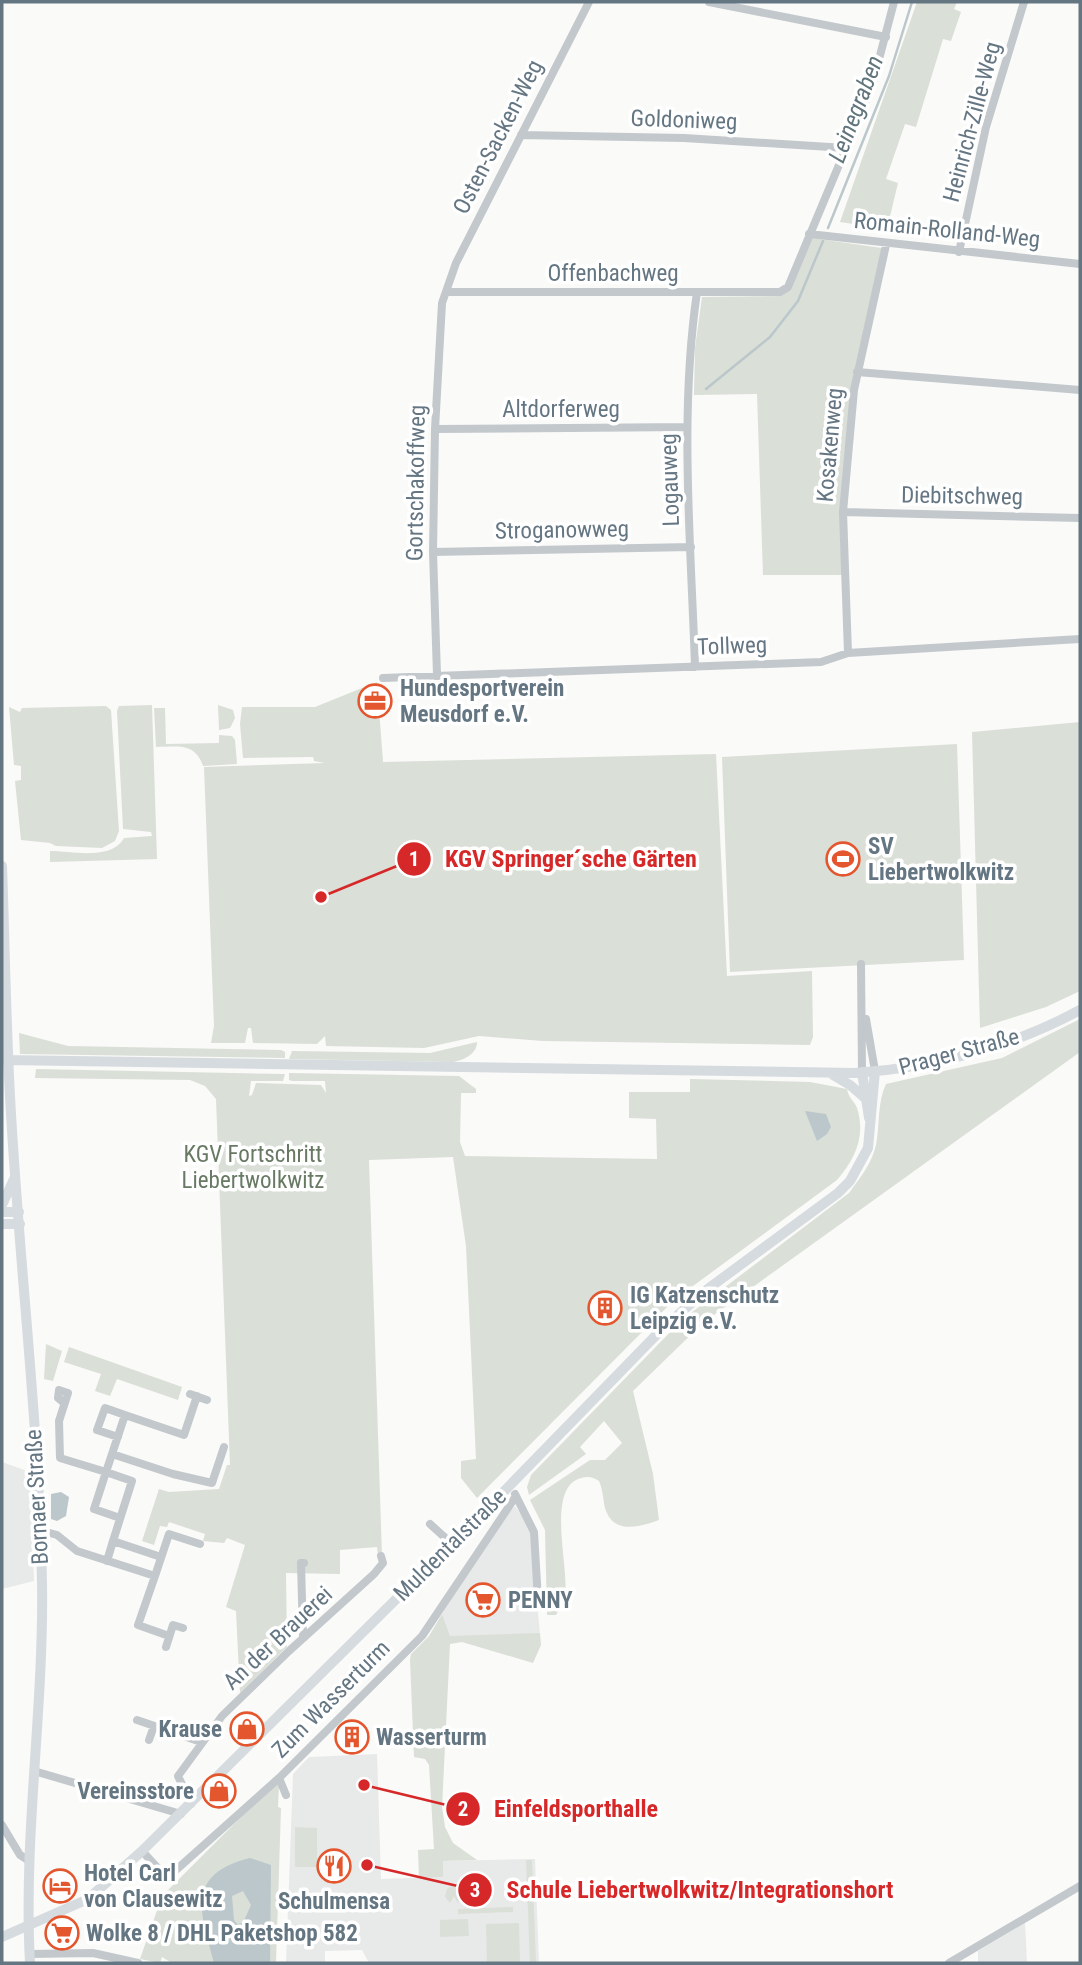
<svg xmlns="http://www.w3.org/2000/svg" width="1082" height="1965" font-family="'Roboto Condensed',sans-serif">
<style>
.built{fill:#e8e9e9}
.green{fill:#dadfd7}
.water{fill:#bbc7cb;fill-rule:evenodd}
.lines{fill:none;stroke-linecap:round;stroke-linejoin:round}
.stream{stroke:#bbc7cb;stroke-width:2.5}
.minor{stroke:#c3c8cc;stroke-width:8}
.major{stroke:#d6dbdf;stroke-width:10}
.labels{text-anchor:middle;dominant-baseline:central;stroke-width:7;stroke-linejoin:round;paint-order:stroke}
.street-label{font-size:23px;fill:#657683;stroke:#fff}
.poi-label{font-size:23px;font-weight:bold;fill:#657683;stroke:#fff;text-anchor:start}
.park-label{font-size:23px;fill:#687a64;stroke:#fff}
.water-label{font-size:24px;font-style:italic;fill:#60757c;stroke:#fff}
.leader{fill:none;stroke:#d62828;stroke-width:2.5}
.callout-dot{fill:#d62828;stroke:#fff;stroke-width:2.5}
.mark-label{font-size:21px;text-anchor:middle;font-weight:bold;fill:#fff}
.callout-label{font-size:24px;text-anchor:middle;font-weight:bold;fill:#d62828;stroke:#fff;stroke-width:7;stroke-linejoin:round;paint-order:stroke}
</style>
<rect width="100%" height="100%" fill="#fafaf8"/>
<!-- built -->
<path class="built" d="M2 1462 30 1472 34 1581 2 1589Z
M515 1506 530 1526 540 1634 450 1637 442 1614 501 1520Z
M377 1754 381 1879 443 1877V1861L535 1859 539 1963H369L362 1950 325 1951V1963H286L293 1774 309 1757Z
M1025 1923 1027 1963H978V1951Z"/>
<!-- green -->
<path class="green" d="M917 2H957L954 9 961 12 951 41 943 39 916 127 905 124 886 179 898 183 887 229 840 222Z
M812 238 882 248 854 373 842 575H763L757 394 694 395 695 348 702 297 781 296 788 291Z
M377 682 383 762 716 754 727 976 812 971 813 1037 810 1045 543 1041 479 1036 424 1048 326 1046 325 1036 317 1044 253 1043 251 1028H248L245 1043H211L214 1026 204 767 325 763 314 761 313 757 243 758 240 724 242 707H315Z
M152 705 157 859 50 862V851C72 851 111 861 124 838L152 836 151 832 123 829 117 711 119 706Z
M218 705 233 710 235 718 230 728 219 730Z
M106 706 111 710 119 831 115 841 102 848 56 846 50 843 21 840 15 781 21 780V766L14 765 9 707 20 712 22 708Z
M154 708H165L166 744 219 743V735L232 736 235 740 237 764 203 766C195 742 177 747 156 747Z
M1080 722V991L1046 1007 980 1028 972 732Z
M957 744 964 960 730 972 722 757Z
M1080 1019V1052L704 1322 633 1391 653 1474 659 1520C640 1527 613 1535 605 1508 603 1499 603 1490 599 1481 592 1476 586 1476 578 1479 547 1492 569 1567 565 1594 564 1601 560 1608 556 1615H547L545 1530 530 1500 590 1460H605L622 1443 604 1421 580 1447 586 1454 529 1495 527 1487 531 1475 683 1319 849 1193C860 1178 872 1163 876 1145 880 1125 877 1103 886 1084L1002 1058Z
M19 1033 68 1046 281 1050 285 1052V1058L20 1054Z
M477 1042C477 1054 464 1060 453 1062L289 1059 292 1051 430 1053Z
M36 1069 285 1074 283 1081H251L249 1096 252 1095 256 1083 321 1085 326 1093 325 1081H292L289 1080V1073L459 1076 476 1089V1093H461L460 1142 465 1156 657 1159 656 1119 629 1118V1092H690V1079L810 1082 847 1089C848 1097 854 1101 857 1108 866 1136 855 1159 837 1180L674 1300 477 1498 461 1478V1461L476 1459 466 1246 453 1157 369 1160 382 1556H378L377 1547 340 1550V1574L286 1573 287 1647 240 1693 236 1611 226 1607 245 1545 227 1538 224 1543 203 1541 205 1534 169 1522 167 1527 160 1526 154 1545 142 1541 159 1489 169 1492 219 1489 227 1465H230L216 1099 205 1086 190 1080 35 1078Z
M46 1344 62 1351 53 1381 44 1379Z
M69 1347 182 1387 178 1400 117 1379 110 1396 95 1391 101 1374 64 1362Z
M442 1614 450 1636 540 1633 541 1645 533 1663 462 1642 450 1644 442 1807 445 1827 453 1843 477 1860 443 1861V1877L419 1878 418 1850 434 1849 429 1765 425 1759 414 1757 410 1660 411 1654 429 1636Z
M274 1784 279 1785 278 1807 281 1808 276 1963H172L162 1957 160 1963 140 1959 162 1896Z
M295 1827 317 1828V1867H295Z
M526 1860H532L536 1963H530Z
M452 1886 462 1891 458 1903 454 1896 450 1903 445 1897 447 1889Z
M513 1907V1912L458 1914V1909Z
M468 1919 469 1936 440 1937V1920Z
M519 1923 520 1963H487L486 1924Z"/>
<!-- water -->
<path class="water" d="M805 1111 826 1114 831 1127 827 1134 817 1141Z
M61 1492 69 1497 66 1516 57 1521 51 1519V1494Z
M250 1858 271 1865 270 1963H214C200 1912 185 1874 250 1858ZM243 1891 251 1905 243 1923 237 1924 234 1920 232 1896Z"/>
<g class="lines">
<!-- stream -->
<path class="stream" d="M828 228 889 76 912 2
M706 389 770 337 798 301 823 241"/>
<!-- minor -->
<path class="minor" d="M709 2 886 37
M521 135 684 138 846 148
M809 234 1080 264
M959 252 986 127 1024 2
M446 292H780L788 287 872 86 894 2
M857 372 1080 390
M435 429 687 427
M843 512 1080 518
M433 552 691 547
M848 653 843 512 854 390 886 245
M695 667C691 542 679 416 697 292
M437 675 433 552 435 429 442 303 456 263 589 2
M383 678 821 662 848 653 1080 639
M861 964 862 1072
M866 1019 875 1071
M190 1394 207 1400
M64 1403 58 1398 59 1390 68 1393 59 1421 60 1458 106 1472 94 1509 120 1518
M118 1437 97 1430 105 1408 125 1415
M112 1454 125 1415 184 1435 197 1396
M515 1494 534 1532 538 1601
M430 1524 451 1543
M39 1530 57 1535 77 1551 155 1576 169 1534 200 1544
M113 1541 132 1481 106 1472 112 1454 173 1474 212 1483 224 1447
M107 1561 113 1541 161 1557
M155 1576 138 1625 169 1636
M303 1637 301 1563H304
M166 1647 173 1625 183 1628
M137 1720 201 1742
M149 1740 154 1726
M34 1771 181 1814
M279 1778 286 1795
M191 1804 178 1776 222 1716 289 1651 374 1574 383 1563 381 1556
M2 1825 20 1855 28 1860
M142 1851 167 1878 279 1778 422 1636 516 1496
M30 1954 93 1953 138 1963
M949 1963 1080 1886"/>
<!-- major -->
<path class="major" d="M2 866C5 949 6 1032 11 1114 20 1271 39 1426 42 1583 44 1710 23 1836 30 1963
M5 1060 855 1073C933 1068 1012 1047 1080 1010
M862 1072 869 1118
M833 1075 850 1085 865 1098
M2 1205 14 1179
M2 1212H19
M2 1224H20
M2 1937 88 1899 142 1851 482 1514 665 1326 709 1288 838 1193 850 1181 868 1148 875 1071"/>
</g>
<!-- icons -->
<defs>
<symbol id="office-ring" viewBox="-11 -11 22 22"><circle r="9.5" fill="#fff" stroke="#e4572e" stroke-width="1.5"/><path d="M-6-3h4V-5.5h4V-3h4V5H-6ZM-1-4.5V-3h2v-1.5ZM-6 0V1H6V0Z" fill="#e4572e"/></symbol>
<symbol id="stadium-ring" viewBox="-11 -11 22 22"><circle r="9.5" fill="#fff" stroke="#e4572e" stroke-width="1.5"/><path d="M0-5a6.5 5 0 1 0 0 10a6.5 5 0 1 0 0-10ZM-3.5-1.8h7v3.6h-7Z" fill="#e4572e"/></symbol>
<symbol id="building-ring" viewBox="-11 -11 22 22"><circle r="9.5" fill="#fff" stroke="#e4572e" stroke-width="1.5"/><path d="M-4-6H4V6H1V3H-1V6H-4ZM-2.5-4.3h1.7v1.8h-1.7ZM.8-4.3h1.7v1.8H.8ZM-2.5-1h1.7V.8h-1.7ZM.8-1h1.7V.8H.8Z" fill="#e4572e"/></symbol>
<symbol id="supermarket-ring" viewBox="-11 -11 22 22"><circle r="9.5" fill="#fff" stroke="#e4572e" stroke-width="1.5"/><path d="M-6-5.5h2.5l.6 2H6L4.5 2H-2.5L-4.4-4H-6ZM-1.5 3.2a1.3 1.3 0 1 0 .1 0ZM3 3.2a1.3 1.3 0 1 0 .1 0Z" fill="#e4572e"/></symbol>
<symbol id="shop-ring" viewBox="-11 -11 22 22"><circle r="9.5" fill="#fff" stroke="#e4572e" stroke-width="1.5"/><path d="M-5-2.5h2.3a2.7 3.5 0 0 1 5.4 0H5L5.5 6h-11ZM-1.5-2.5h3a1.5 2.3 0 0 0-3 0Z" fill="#e4572e"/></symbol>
<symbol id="restaurant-ring" viewBox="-11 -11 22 22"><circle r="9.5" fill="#fff" stroke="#e4572e" stroke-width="1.5"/><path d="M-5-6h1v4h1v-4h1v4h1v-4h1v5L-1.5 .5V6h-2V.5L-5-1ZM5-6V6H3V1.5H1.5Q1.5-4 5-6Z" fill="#e4572e"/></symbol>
<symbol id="hotel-ring" viewBox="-11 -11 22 22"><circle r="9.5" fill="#fff" stroke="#e4572e" stroke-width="1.5"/><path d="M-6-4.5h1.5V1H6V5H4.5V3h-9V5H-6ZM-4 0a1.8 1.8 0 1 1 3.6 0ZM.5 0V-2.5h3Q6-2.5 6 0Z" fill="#e4572e"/></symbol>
</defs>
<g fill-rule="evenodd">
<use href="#office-ring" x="356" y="682" width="38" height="38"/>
<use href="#stadium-ring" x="824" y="840" width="38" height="38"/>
<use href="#building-ring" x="586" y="1289" width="38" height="38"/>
<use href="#supermarket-ring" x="464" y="1581" width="38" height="38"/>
<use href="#shop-ring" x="228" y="1710" width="38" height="38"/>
<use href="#building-ring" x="333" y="1718" width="38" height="38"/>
<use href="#shop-ring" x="200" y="1772" width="38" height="38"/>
<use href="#restaurant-ring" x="315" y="1847" width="38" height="38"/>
<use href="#hotel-ring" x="41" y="1867" width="38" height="38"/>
<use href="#supermarket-ring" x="43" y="1914" width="38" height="38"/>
</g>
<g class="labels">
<!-- street labels -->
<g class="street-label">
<text transform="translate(684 120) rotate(2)">Goldoniweg</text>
<text transform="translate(972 122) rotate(-75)">Heinrich-Zille-Weg</text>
<text transform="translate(498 137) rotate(-63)">Osten-Sacken-Weg</text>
<text transform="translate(947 230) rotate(6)">Romain-Rolland-Weg</text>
<text x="613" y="273">Offenbachweg</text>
<text x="561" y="409">Altdorferweg</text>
<text transform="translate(830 445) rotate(-85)">Kosakenweg</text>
<text transform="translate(670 480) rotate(-92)">Logauweg</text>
<text transform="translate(416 483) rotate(-89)">Gortschakoffweg</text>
<text transform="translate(962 496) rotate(1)">Diebitschweg</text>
<text transform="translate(562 530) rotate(-1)">Stroganowweg</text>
<text transform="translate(732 646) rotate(-2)">Tollweg</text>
<text transform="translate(959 1052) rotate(-15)">Prager Straße</text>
<text transform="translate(37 1497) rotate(-93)">Bornaer Straße</text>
<text transform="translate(450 1545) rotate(-45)">Muldentalstraße</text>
<text transform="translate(278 1638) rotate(-43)">An der Brauerei</text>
<text transform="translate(331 1699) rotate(-45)">Zum Wasserturm</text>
</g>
<!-- poi labels -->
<g class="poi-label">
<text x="400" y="688">Hundesportverein<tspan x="400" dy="26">Meusdorf e.V.</tspan></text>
<text x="868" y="846">SV<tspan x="868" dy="26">Liebertwolkwitz</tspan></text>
<text x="630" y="1295">IG Katzenschutz<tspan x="630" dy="26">Leipzig e.V.</tspan></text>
<text x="508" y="1600">PENNY</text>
<text x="222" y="1729" text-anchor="end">Krause</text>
<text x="376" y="1737">Wasserturm</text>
<text x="194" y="1791" text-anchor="end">Vereinsstore</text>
<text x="84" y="1873">Hotel Carl<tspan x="84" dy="26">von Clausewitz</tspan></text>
<text x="334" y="1901" text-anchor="middle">Schulmensa</text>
<text x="86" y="1933">Wolke 8 / DHL Paketshop 582</text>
</g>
<!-- park labels -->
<g class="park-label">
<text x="253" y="1154">KGV Fortschritt<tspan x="253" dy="26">Liebertwolkwitz</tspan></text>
</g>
<!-- water labels -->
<g class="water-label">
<text transform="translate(856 109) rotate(-69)">Leinegraben</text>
</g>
</g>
<!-- callouts -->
<path class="leader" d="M321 897L414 859M364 1785L463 1809M367 1865L475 1890"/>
<g class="callout-dot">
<circle cx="321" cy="897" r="7"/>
<circle cx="364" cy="1785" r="7"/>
<circle cx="367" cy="1865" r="7"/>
<circle cx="414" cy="859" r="18"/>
<circle cx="463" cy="1809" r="18"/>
<circle cx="475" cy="1890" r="18"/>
</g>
<g class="mark-label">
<text x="414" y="866">1</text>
<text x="463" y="1816">2</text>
<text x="475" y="1897">3</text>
</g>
<g class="callout-label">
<text x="571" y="867">KGV Springer´sche Gärten</text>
<text x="576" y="1817">Einfeldsporthalle</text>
<text x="700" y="1898">Schule Liebertwolkwitz/Integrationshort</text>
</g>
<!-- border -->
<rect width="1082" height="1965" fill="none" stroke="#657683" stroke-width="7"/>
</svg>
